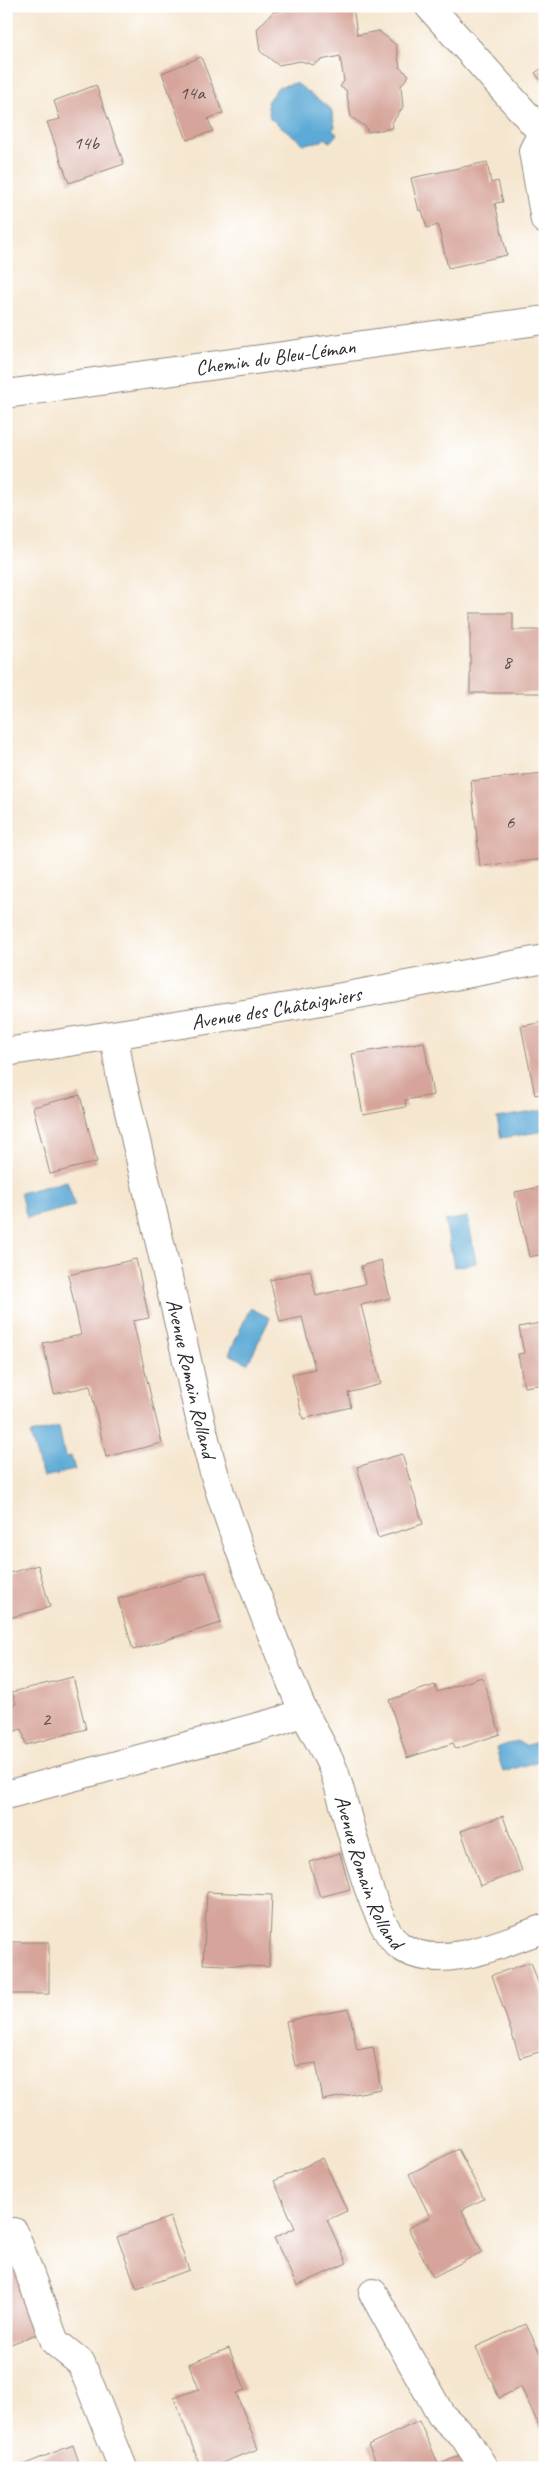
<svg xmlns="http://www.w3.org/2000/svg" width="551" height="2474" font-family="Caveat,sans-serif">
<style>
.water{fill:#5daad6;stroke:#446a80}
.building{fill:#d6a49a}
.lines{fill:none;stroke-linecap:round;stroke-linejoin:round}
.minor-casing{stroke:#90887d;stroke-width:30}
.minor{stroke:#fff;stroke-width:28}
.labels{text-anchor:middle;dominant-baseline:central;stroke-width:4;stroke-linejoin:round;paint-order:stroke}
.number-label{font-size:19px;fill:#564947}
.street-label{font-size:21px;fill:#2b2b2b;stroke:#fff}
</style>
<rect width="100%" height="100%" fill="#fff"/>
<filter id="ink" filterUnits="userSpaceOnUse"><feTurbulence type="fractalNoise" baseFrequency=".02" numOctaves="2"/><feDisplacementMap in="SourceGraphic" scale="10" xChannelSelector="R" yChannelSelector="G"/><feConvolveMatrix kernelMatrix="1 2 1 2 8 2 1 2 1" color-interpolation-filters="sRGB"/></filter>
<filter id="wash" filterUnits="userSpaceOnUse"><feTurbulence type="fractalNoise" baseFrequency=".0096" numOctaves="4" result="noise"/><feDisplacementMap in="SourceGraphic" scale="20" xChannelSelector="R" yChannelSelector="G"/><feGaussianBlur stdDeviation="1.12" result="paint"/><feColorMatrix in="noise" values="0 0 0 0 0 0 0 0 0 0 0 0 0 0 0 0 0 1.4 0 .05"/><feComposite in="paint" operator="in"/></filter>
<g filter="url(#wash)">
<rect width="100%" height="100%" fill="#f5e6cf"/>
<!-- water -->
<path class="water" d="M296 83 331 109 335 127 332 130 337 134 330 142 325 138 322 141 304 144 270 118 267 102 278 87Z
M545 1110V1131L501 1138 497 1118Z
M67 1181 75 1206 27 1218 20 1193Z
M468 1217 476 1263 454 1267 445 1221Z
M250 1308 270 1318 248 1363 229 1354Z
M59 1427 65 1457 71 1456 75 1470 43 1477 30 1434Z
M544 1740 545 1759 503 1772 496 1748 517 1741 525 1746Z"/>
<g id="blocks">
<!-- building -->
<path class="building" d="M295 6H345L354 13 357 35 379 31 396 45 400 68 409 75 401 86 403 107 392 123 393 128 367 132 366 127 351 117 346 90 340 87 344 81 340 56 321 60 313 65 301 61 278 65 260 51 257 29 273 12 293 9Z
M201 57 223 113 208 119 213 131 187 140 162 73Z
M545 66V86L535 73Z
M96 85 124 164 69 183 47 122 60 119 54 101Z
M487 162 491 183 498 181 503 202 495 203 507 255 448 268 438 225 427 228 422 210 419 211 411 178Z
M470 613H513V630H545V693H470Z
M543 773 545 859 480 866 471 781Z
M545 1022V1093L535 1095 521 1026Z
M424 1042 433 1095 405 1100 406 1107 363 1115 352 1054Z
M80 1095 97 1162 50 1174 33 1107Z
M545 1186V1254L529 1257 515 1192Z
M136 1259 149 1318 133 1321 162 1443 106 1457 90 1386 54 1394 43 1343 81 1335 68 1275Z
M381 1260 390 1298 361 1305 381 1384 348 1393 351 1407 303 1419 292 1374 315 1369 302 1317 280 1322 270 1280 310 1270 316 1296 365 1284 361 1266Z
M545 1322V1384L524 1387 518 1354 524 1353 519 1327Z
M402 1454 423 1524 378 1538 357 1467Z
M38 1565 50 1607 6 1619V1574Z
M206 1572 221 1623 133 1650 118 1599Z
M73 1677 86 1729 26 1745 22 1729 12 1732 6 1709V1707L16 1704 12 1692Z
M482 1677 500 1734 456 1749 453 1743 407 1758 389 1700 435 1685 437 1692Z
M503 1816 522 1871 480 1886 461 1831Z
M340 1853 350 1889 320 1897 309 1862Z
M207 1892 272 1895 269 1967 203 1964Z
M6 1942H49V1994H6Z
M531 1962 545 2003V2050L520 2058 492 1975Z
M349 2009 357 2050 373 2047 381 2089 323 2100 316 2063 295 2066 286 2021Z
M458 2149 484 2199 462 2210 482 2252 433 2277 408 2228 430 2217 409 2174Z
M323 2158 347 2211 327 2220 347 2263 297 2286 274 2238 295 2228 274 2181Z
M170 2217 189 2270 137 2289 117 2237Z
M15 2260 44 2331 6 2346V2263Z
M526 2324 545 2364V2428L541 2430 521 2387 499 2398 476 2347Z
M229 2348 245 2390 236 2393 258 2449 208 2468H201L174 2398 199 2389 189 2364Z
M419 2421 439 2465 462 2454 468 2468H379L368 2445Z
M73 2445 81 2468H15Z"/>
</g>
</g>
<g filter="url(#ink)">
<use href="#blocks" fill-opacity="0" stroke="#90887d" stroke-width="1"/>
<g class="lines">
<defs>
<g id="minor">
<path d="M429 6 545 136"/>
<path d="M542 133 533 151 545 220"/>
<path id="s1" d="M6 394 545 320"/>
<path id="s2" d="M114 1035 120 1073C139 1155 159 1237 178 1320 191 1377 202 1436 220 1492 243 1562 270 1631 298 1699 308 1724 324 1746 334 1771 347 1809 371 1925 400 1946 439 1974 505 1942 545 1928"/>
<path id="s3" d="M6 1052 294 1006 545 959"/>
<path d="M6 1795 280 1721 303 1712"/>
<path d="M14 2232 55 2342 81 2363 123 2468"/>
<path d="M373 2293 441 2415 465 2438 484 2468"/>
</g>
</defs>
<!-- minor casing -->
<use href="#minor" class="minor-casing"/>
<!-- minor -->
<use href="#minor" class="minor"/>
</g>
</g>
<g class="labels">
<!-- number labels -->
<g class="number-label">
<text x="192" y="93">14a</text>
<text x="86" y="143">14b</text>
<text x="507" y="662">8</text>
<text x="510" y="822">6</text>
<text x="46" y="1719">2</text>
</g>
<!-- street labels -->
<g class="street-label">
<text stroke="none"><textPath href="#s1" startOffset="272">Chemin du Bleu-Léman</textPath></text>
<text stroke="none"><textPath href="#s3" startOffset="274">Avenue des Châtaigniers</textPath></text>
<text stroke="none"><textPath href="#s2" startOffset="352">Avenue Romain Rolland</textPath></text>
<text stroke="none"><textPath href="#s2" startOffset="878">Avenue Romain Rolland</textPath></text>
</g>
</g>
<!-- margin -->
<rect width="551" height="2474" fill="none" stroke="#fff" stroke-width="25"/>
</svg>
